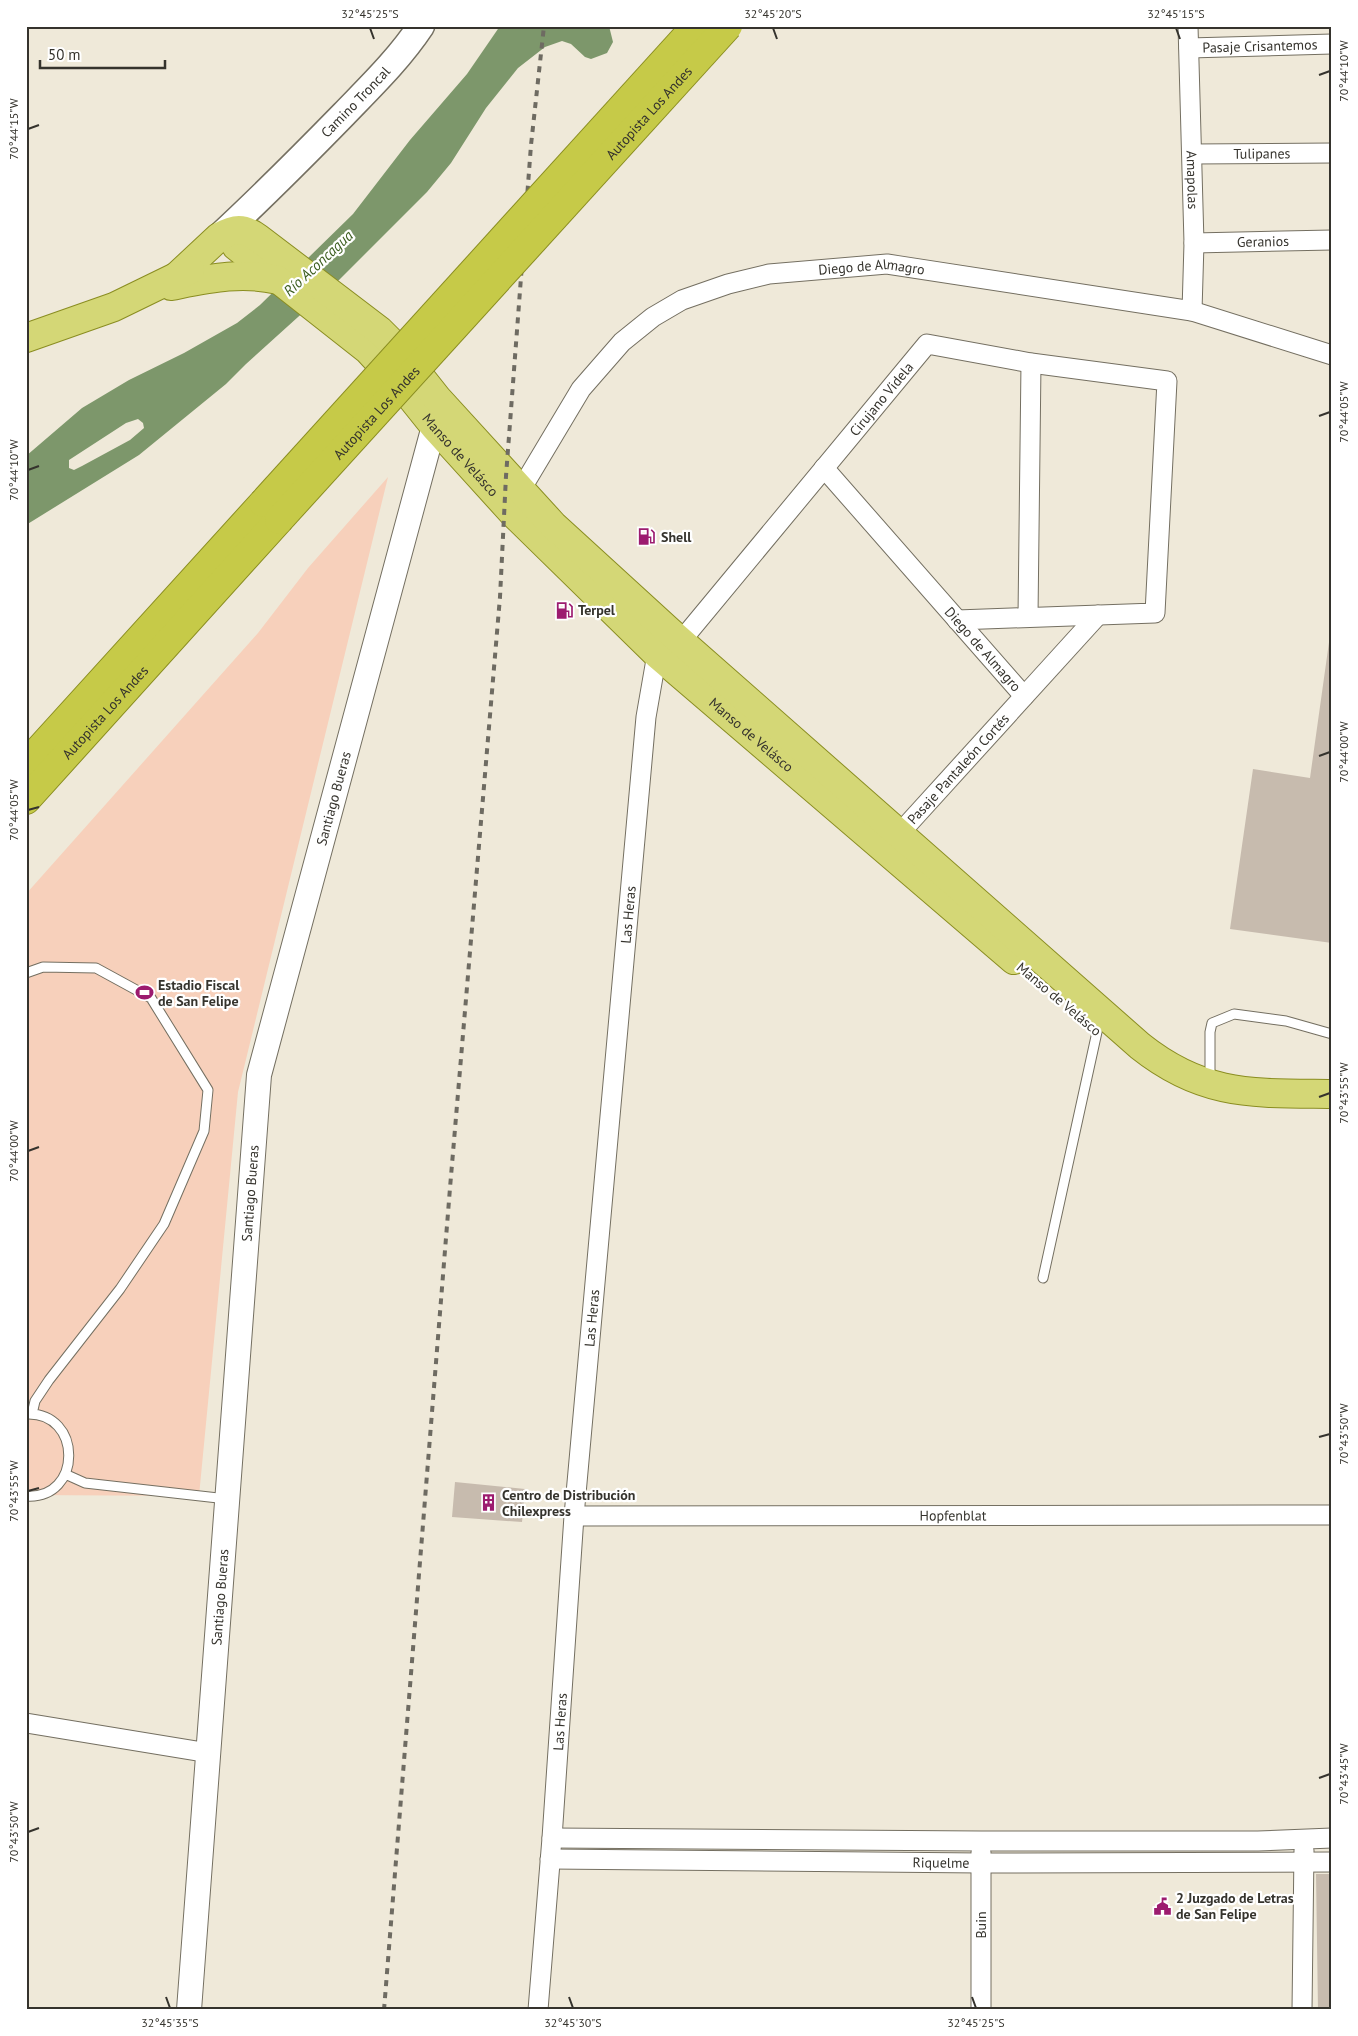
<svg xmlns="http://www.w3.org/2000/svg" width="1358" height="2036" font-family="'PT Sans',sans-serif">
<style>
.green{fill:#f7d0bb}
.water{fill:#7d976b;fill-rule:evenodd}
.building{fill:#c7bbae}
.lines{fill:none;stroke-linecap:round;stroke-linejoin:round}
.service-casing{stroke:#746f61;stroke-width:11}
.minor-casing{stroke:#746f61;stroke-width:21}
.tertiary-casing{stroke:#746f61;stroke-width:26}
.secondary-casing{stroke:#746f61;stroke-width:29}
.primary-casing{stroke:#8a8d21;stroke-width:30}
.trunk-casing{stroke:#8a8d21;stroke-width:30}
.service{stroke:#fff;stroke-width:9}
.minor{stroke:#fff;stroke-width:19}
.tertiary{stroke:#fff;stroke-width:24}
.secondary{stroke:#fff;stroke-width:26}
.primary{stroke:#d4d776;stroke-width:28}
.trunk{stroke:#c6ca48;stroke-width:28}
.rail{stroke:#6e6b62;stroke-width:4;stroke-dasharray:6 6;stroke-linecap:butt}
.trunk-bridge-casing{stroke:#8a8d21;stroke-width:30;stroke-linecap:butt}
.trunk-bridge{stroke:#c6ca48;stroke-width:28}
.ticks{fill:none;stroke:#35332d;stroke-width:2}
.labels{text-anchor:middle;dominant-baseline:central;stroke-width:4.5;stroke-linejoin:round;paint-order:stroke}
.street-label{font-size:14px;fill:#35332d;stroke:#fff}
.poi-label{font-size:14px;font-weight:bold;fill:#35332d;stroke:#fff;text-anchor:start}
.water-label{font-size:15px;font-style:italic;fill:#3c5e1f;stroke:#fff}
.neatline{fill:none;stroke:#35332d;stroke-width:2}
.ticks-label{font-size:12px;text-anchor:middle;fill:#35332d}
</style>
<rect width="100%" height="100%" fill="#efe9d9"/>
<!-- green -->
<path class="green" d="M388 477 238 1092 199 1496 26 1495V894L258 633 308 568Z"/>
<!-- water -->
<path class="water" d="M500 26H609L613 42 607 53 591 59 585 57 571 44 562 41 545 47 518 68 486 108 451 163 427 192 339 280 246 364 226 384 139 455 26 525V456L82 408 129 380 184 353 237 323 260 305 353 214 410 140 467 74ZM138 419 143 423 144 428 130 440 82 466 74 470 69 468V460L126 423Z"/>
<!-- building -->
<path class="building" d="M1331 628 1332 943 1230 929 1253 769 1310 778Z
M455 1482 525 1489 522 1522 452 1517Z
M1316 1874H1332V2010H1318Z"/>
<g class="lines">
<defs>
<path id="service" d="M26 973 43 967 96 968 151 998 208 1090 204 1131 164 1224 120 1289 49 1380 35 1401 32 1414
M1210 1079V1032L1212 1023 1234 1014 1286 1021 1332 1034
M1043 1278 1097 1032
M65 1474 85 1483 227 1499
M26 1496C83 1500 83 1411 26 1414"/>
<g id="minor">
<path id="s1" d="M1188 26 1194 243 1192 311"/>
<path id="s2" d="M1189 48 1332 44"/>
<path id="s3" d="M1192 154 1332 153"/>
<path id="s4" d="M1194 243 1332 240"/>
<path id="s5" d="M824 468 1024 696"/>
<path id="s6" d="M517 500 520 491 581 389 622 342 653 317 682 300 728 284 769 274 887 264 1192 311 1332 355"/>
<path d="M1028 617 1031 363"/>
<path id="s7" d="M681 641 927 344 1031 363 1167 381 1155 613 957 620"/>
<path id="s8" d="M899 834 1098 615"/>
<path id="s9" d="M574 1516 1332 1515"/>
<path d="M26 1723 209 1753"/>
<path d="M552 1838 981 1841H1258L1332 1838"/>
<path d="M981 1852V2010"/>
<path id="s10" d="M550 1859 981 1863 1332 1862"/>
<path id="s11" d="M538 2010 552 1838 574 1516 646 717 657 654 662 645"/>
<path d="M1302 2010 1304 1850"/>
</g>
<g id="tertiary">
<path id="s12" d="M189 2010 259 1075 434 426 435 410"/>
</g>
<g id="secondary">
<path id="s13" d="M219 237C262 197 303 156 344 114 371 86 399 59 421 26"/>
</g>
<g id="primary">
<path id="s14" d="M236 246 368 350 406 391 434 426 512 512 657 654 1014 960"/>
<path d="M174 279 219 237C235 228 243 227 258 238L380 331 399 350 437 398 553 525 669 631 1140 1046C1204 1097 1254 1093 1332 1094"/>
<path d="M171 286C207 279 241 271 278 280"/>
<path d="M26 338 114 307 190 270"/>
</g>
<g id="trunk">
<path d="M26 764 263 503"/>
<path id="s15" d="M26 800 279 520"/>
</g>
</defs>
<!-- service casing -->
<use href="#service" class="service-casing"/>
<!-- minor casing -->
<use href="#minor" class="minor-casing"/>
<!-- tertiary casing -->
<use href="#tertiary" class="tertiary-casing"/>
<!-- secondary casing -->
<use href="#secondary" class="secondary-casing"/>
<!-- primary casing -->
<use href="#primary" class="primary-casing"/>
<!-- trunk casing -->
<use href="#trunk" class="trunk-casing"/>
<!-- service -->
<use href="#service" class="service"/>
<!-- minor -->
<use href="#minor" class="minor"/>
<!-- tertiary -->
<use href="#tertiary" class="tertiary"/>
<!-- secondary -->
<use href="#secondary" class="secondary"/>
<!-- primary -->
<use href="#primary" class="primary"/>
<!-- trunk -->
<use href="#trunk" class="trunk"/>
<!-- rail -->
<path class="rail" d="M384 2010 450 1188 500 597 506 476 531 145 544 26"/>
<defs>
<g id="trunk-bridge">
<path d="M263 503 696 26"/>
<path id="s16" d="M279 520 728 26"/>
</g>
</defs>
<!-- trunk-bridge casing -->
<use href="#trunk-bridge" class="trunk-bridge-casing"/>
<!-- trunk-bridge -->
<use href="#trunk-bridge" class="trunk-bridge"/>
</g>
<!-- ticks -->
<path class="ticks" d="M370 28 374 39M773 28 777 39M1176 28 1180 39M1319 75 1330 71M28 129 39 125M1319 416 1330 412M28 470 39 466M1319 756 1330 752M28 810 39 807M1319 1097 1330 1093M28 1151 39 1147M1319 1437 1330 1434M28 1491 39 1488M1319 1778 1330 1774M28 1832 39 1828M166 1997 170 2008M569 1997 573 2008M972 1997 976 2008"/>
<!-- icons -->
<defs>
<symbol id="fuel-bare" viewBox="-9 -9 18 18"><path d="M-5.5-6h7V0h2V4h1.3V-2.5L3-4.5l.8-.8L6-3V5H2.5V1h-1V6h-7ZM-4.2-4.7v3.2H.2V-4.7Z" fill="#9c1b6f" stroke="#fff" stroke-width="2.5" paint-order="stroke"/></symbol>
<symbol id="stadium-bare" viewBox="-9 -9 18 18"><path d="M0-5a6.5 5 0 1 0 0 10a6.5 5 0 1 0 0-10ZM-3.5-1.8h7v3.6h-7Z" fill="#9c1b6f" stroke="#fff" stroke-width="2.5" paint-order="stroke"/></symbol>
<symbol id="building-bare" viewBox="-9 -9 18 18"><path d="M-4-6H4V6H1V3H-1V6H-4ZM-2.5-4.3h1.7v1.8h-1.7ZM.8-4.3h1.7v1.8H.8ZM-2.5-1h1.7V.8h-1.7ZM.8-1h1.7V.8H.8Z" fill="#9c1b6f" stroke="#fff" stroke-width="2.5" paint-order="stroke"/></symbol>
<symbol id="civic-bare" viewBox="-9 -9 18 18"><path d="M-.6-6.5H3V-4.5H.6V-3L4-1V1h2V6H-6V1h2V-1L-.6-3ZM-1.2 2.5V6h2.4V2.5Z" fill="#9c1b6f" stroke="#fff" stroke-width="2.5" paint-order="stroke"/></symbol>
</defs>
<g fill-rule="evenodd">
<use href="#fuel-bare" x="634" y="524" width="25" height="25"/>
<use href="#fuel-bare" x="552" y="598" width="25" height="25"/>
<use href="#stadium-bare" x="132" y="980" width="25" height="25"/>
<use href="#building-bare" x="476" y="1490" width="25" height="25"/>
<use href="#civic-bare" x="1150" y="1894" width="25" height="25"/>
</g>
<g class="labels">
<!-- street labels -->
<g class="street-label">
<text stroke="none"><textPath href="#s2" startOffset="71">Pasaje Crisantemos</textPath></text>
<text stroke="none"><textPath href="#s13" startOffset="192">Camino Troncal</textPath></text>
<text stroke="none"><textPath href="#s16" startOffset="550">Autopista Los Andes</textPath></text>
<text stroke="none"><textPath href="#s3" startOffset="70">Tulipanes</textPath></text>
<text stroke="none"><textPath href="#s1" startOffset="154">Amapolas</textPath></text>
<text stroke="none"><textPath href="#s4" startOffset="69">Geranios</textPath></text>
<text stroke="none"><textPath href="#s6" startOffset="458">Diego de Almagro</textPath></text>
<text stroke="none"><textPath href="#s7" startOffset="314">Cirujano Videla</textPath></text>
<text stroke="none"><textPath href="#s16" startOffset="145">Autopista Los Andes</textPath></text>
<text stroke="none"><textPath href="#s14" startOffset="308">Manso de Velásco</textPath></text>
<text stroke="none"><textPath href="#s5" startOffset="241">Diego de Almagro</textPath></text>
<text stroke="none"><textPath href="#s15" startOffset="118">Autopista Los Andes</textPath></text>
<text stroke="none"><textPath href="#s14" startOffset="712">Manso de Velásco</textPath></text>
<text stroke="none"><textPath href="#s8" startOffset="88">Pasaje Pantaleón Cortés</textPath></text>
<text stroke="none"><textPath href="#s12" startOffset="1224">Santiago Bueras</textPath></text>
<text stroke="none"><textPath href="#s11" startOffset="1099">Las Heras</textPath></text>
<text transform="translate(1059 999) rotate(40)">Manso de Velásco</text>
<text stroke="none"><textPath href="#s12" startOffset="819">Santiago Bueras</textPath></text>
<text stroke="none"><textPath href="#s11" startOffset="694">Las Heras</textPath></text>
<text stroke="none"><textPath href="#s9" startOffset="379">Hopfenblat</textPath></text>
<text stroke="none"><textPath href="#s12" startOffset="414">Santiago Bueras</textPath></text>
<text stroke="none"><textPath href="#s11" startOffset="289">Las Heras</textPath></text>
<text stroke="none"><textPath href="#s10" startOffset="391">Riquelme</textPath></text>
<text transform="translate(981 1925) rotate(-90)">Buin</text>
</g>
<!-- poi labels -->
<g class="poi-label">
<text x="661" y="537">Shell</text>
<text x="578" y="610">Terpel</text>
<text x="158" y="985">Estadio Fiscal<tspan x="158" dy="16">de San Felipe</tspan></text>
<text x="502" y="1495">Centro de Distribución<tspan x="502" dy="16">Chilexpress</tspan></text>
<text x="1176" y="1898">2 Juzgado de Letras<tspan x="1176" dy="16">de San Felipe</tspan></text>
</g>
<!-- water labels -->
<g class="water-label">
<text transform="translate(318 263) rotate(-43)">Río Aconcagua</text>
</g>
</g>
<!-- border -->
<rect width="1358" height="2036" fill="none" stroke="#ffffff" stroke-width="55"/>
<!-- scale -->
<path d="M40 60v8h125v-8" fill="none" stroke="#35332d" stroke-width="2.5"/>
<text x="48" y="60" font-size="15" fill="#35332d" stroke="#ffffff" stroke-width="4" paint-order="stroke">50 m</text>
<rect x="28" y="28" width="1302" height="1980" class="neatline"/>
<g class="ticks-label">
<text x="370" y="18">32°45'25"S</text>
<text x="773" y="18">32°45'20"S</text>
<text x="1176" y="18">32°45'15"S</text>
<text transform="translate(1344 71) rotate(-90)" y="4">70°44'10"W</text>
<text transform="translate(14 129) rotate(-90)" y="4">70°44'15"W</text>
<text transform="translate(1344 412) rotate(-90)" y="4">70°44'05"W</text>
<text transform="translate(14 470) rotate(-90)" y="4">70°44'10"W</text>
<text transform="translate(1344 752) rotate(-90)" y="4">70°44'00"W</text>
<text transform="translate(14 810) rotate(-90)" y="4">70°44'05"W</text>
<text transform="translate(1344 1093) rotate(-90)" y="4">70°43'55"W</text>
<text transform="translate(14 1151) rotate(-90)" y="4">70°44'00"W</text>
<text transform="translate(1344 1434) rotate(-90)" y="4">70°43'50"W</text>
<text transform="translate(14 1491) rotate(-90)" y="4">70°43'55"W</text>
<text transform="translate(1344 1774) rotate(-90)" y="4">70°43'45"W</text>
<text transform="translate(14 1832) rotate(-90)" y="4">70°43'50"W</text>
<text x="170" y="2027">32°45'35"S</text>
<text x="573" y="2027">32°45'30"S</text>
<text x="976" y="2027">32°45'25"S</text>
</g>
</svg>
